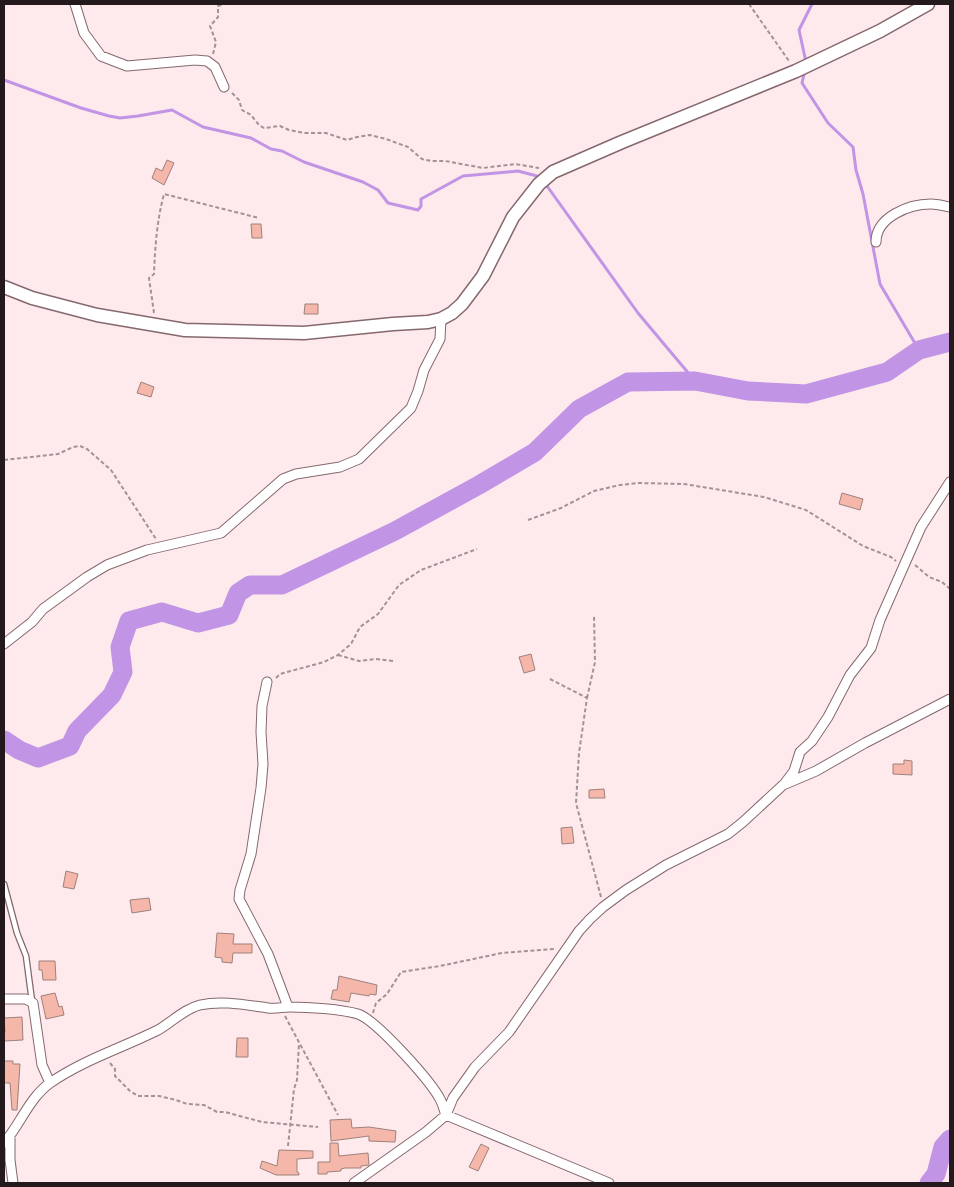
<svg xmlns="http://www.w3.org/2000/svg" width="954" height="1187" font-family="'Fira Sans',sans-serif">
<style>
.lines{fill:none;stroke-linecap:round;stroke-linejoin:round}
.stream{stroke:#c194e5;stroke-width:3}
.river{stroke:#c194e5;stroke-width:19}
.building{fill:#f4b7aa;stroke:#9e817b}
.lane-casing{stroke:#85686e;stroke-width:7}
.street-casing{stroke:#85686e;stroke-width:11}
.secondary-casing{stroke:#85686e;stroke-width:15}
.path{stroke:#a39295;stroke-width:2;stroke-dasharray:4 2.5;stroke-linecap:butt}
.lane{stroke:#fff;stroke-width:4.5}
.street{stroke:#fff;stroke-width:9}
.secondary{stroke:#fff;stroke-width:12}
</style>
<rect width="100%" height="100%" fill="#feeaed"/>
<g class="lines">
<!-- stream -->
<path class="stream" d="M806 62 799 30 812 4
M805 70 802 83 828 123 853 147 856 170 863 194 880 284 919 350
M4 80 81 108 109 116 120 118 138 116 172 110 203 127 251 138 271 149 282 151 304 162 363 182 378 190 388 203 418 210 421 206V199L463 176 518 171 537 176
M547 186 638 313 695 381"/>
<!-- river -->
<path class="river" d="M4 740 19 750 38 758 70 746 77 731 112 695 123 672 120 647 129 621 162 612 198 623 229 615 238 593 250 585H282L395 531 479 485 535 452 579 409 628 382 695 381 748 391 806 394 887 372 919 350 950 342
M929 1183 936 1174 943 1147 950 1139"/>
</g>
<!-- building -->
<path class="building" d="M167 160 174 163 164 185 152 178 156 168 162 171Z
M251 224H261L262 238H252Z
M305 304H318V314H304Z
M141 382 154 387 151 397 137 393Z
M842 493 863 499 860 510 839 504Z
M531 654 535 670 524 673 519 657Z
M904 760 912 761V775L893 774V764H904Z
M604 789 605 798H589V790Z
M572 827 574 843 562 844 561 828Z
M66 871 78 874 74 889 63 887Z
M149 898 151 910 132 913 130 900Z
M217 933 234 934 233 944H252V953H233L232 963 222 962V958L215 957Z
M39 961H55L56 980H43L42 970H39Z
M339 976 377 985 376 995 370 994 369 996 351 993 349 1002 331 999 333 990H337Z
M55 993 59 1007 62 1006 64 1015 46 1019 41 996Z
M22 1017 23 1040 4 1041V1032H5L4 1018Z
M237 1038H248V1057H236Z
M4 1061H13V1064H20L17 1110H12L10 1083H4Z
M351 1119 352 1128 369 1127 396 1131 395 1142 369 1141V1136L331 1141 330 1120Z
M330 1143H338L339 1156 368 1153 369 1165 361 1166V1168H345L341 1169V1171L327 1172V1174H318V1162H330Z
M481 1144 489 1148 478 1171 469 1167Z
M279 1150 313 1151V1158L297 1159V1172L299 1173V1175H276L260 1168 262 1161 277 1166Z"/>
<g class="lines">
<defs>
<path id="lane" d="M4 884 17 933 26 956 32 1001"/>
<path id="street" d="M75 4 84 33 101 56 127 66 195 60 207 61 215 67 224 87
M876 242C876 217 909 204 931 204 937 204 944 206 950 207
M4 644 32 622 43 609 87 577 107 565 147 550 221 533 283 479 296 474 340 467 359 459 411 408 418 391 424 370 440 339 441 319
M267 682 262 706 261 732 263 764 261 788 251 854 240 890 239 899 268 954 288 1007
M785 783 794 771 800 752 812 741 828 717 850 675 871 648 880 620 921 527 950 482
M4 999H26L33 1003 42 1065 50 1083
M10 1136V1160L13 1183
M4 1143C20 1125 29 1098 50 1083 83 1060 122 1048 158 1030 172 1022 184 1009 200 1005 222 1000 246 1005 268 1008 275 1009 283 1007 290 1007 308 1007 341 1009 358 1014 376 1020 432 1082 441 1101 443 1105 444 1110 446 1115L609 1183
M354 1183 426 1132 446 1115 453 1098 475 1067 509 1032 579 931 590 919 603 907 626 890 666 865 728 834 743 822 783 785 816 771 865 743 950 699"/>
<path id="secondary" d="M4 287 32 298 97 315 185 330 304 333 393 324 428 322 441 319 452 313 462 304 483 276 513 217 539 184 553 172 622 142 796 71 880 31 928 4"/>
</defs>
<!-- lane casing -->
<use href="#lane" class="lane-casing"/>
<!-- street casing -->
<use href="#street" class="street-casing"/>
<!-- secondary casing -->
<use href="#secondary" class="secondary-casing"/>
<!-- path -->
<path class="path" d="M749 4 789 61
M213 54 216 42 210 26 218 17V6L225 4
M232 93 239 100 242 110 251 115 259 125 264 128 280 126 289 130 305 133H326L347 140 357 137 370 135 386 139 408 147 422 159 431 161H445L483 168 515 164 539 168
M154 313 149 278 154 274C155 247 157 220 164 194L259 218
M4 460 58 454 73 447 80 446 87 449 111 470 156 539
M528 520 561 508 594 491 620 485 638 483 684 484 764 497 806 510 863 546 891 557 896 561
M915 565 929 577 942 582 950 589
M338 655 359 661 375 659 394 661
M276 678 280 674 324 662 338 655 351 644 360 627 378 614 399 585 421 570 477 549
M550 679 587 698 579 753 576 803 601 897
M587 698 595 662 594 615
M373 1013 376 1003 387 994 401 972 440 966 502 953 554 949
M285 1016 338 1115
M110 1063 115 1069V1076L130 1091 138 1096H159L176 1100 187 1104 204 1105 217 1112H225L262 1122 318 1127
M288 1146 294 1089 297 1080 299 1043"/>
<!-- lane -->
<use href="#lane" class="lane"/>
<!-- street -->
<use href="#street" class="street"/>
<!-- secondary -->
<use href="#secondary" class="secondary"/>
</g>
<!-- border -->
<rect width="954" height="1187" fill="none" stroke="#24191c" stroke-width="10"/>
</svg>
